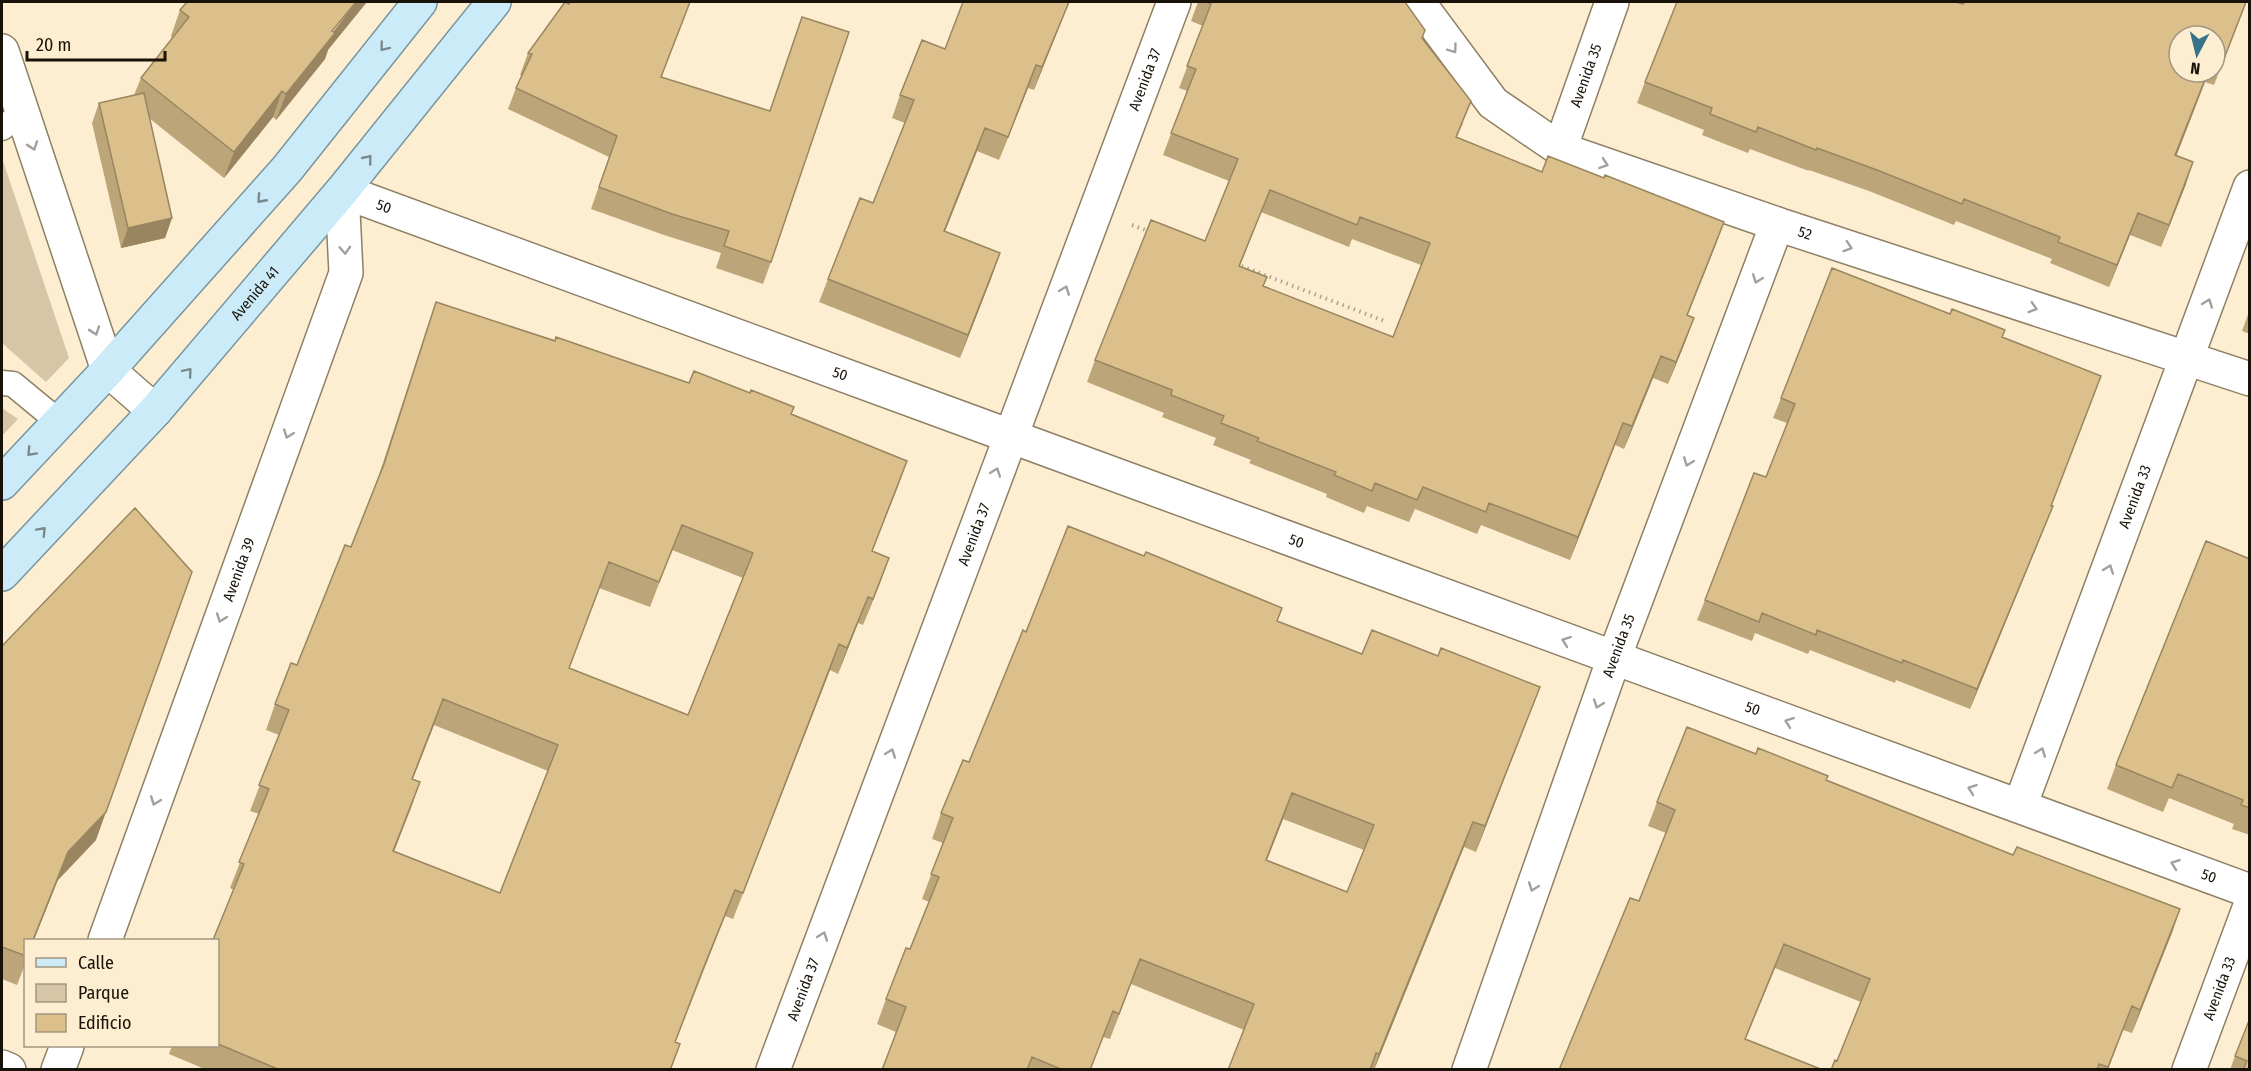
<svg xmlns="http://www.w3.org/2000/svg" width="2251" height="1071" font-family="'Fira Sans Condensed',sans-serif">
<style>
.green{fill:#d6c5a6}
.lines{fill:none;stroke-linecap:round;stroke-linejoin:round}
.lane-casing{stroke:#8e8065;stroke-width:27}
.street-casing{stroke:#8e8065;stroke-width:36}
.primary-casing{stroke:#7796a1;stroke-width:36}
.path{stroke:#afa38c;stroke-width:4;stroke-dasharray:1.5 4.5;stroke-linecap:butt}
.lane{stroke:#fff;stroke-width:24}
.street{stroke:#fff;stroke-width:33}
.primary{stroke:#ccebf8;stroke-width:33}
.wall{fill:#bca578;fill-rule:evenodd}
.shaded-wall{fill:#998661}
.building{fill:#dbc08b;stroke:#998661;stroke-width:1.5;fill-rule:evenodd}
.oneway{stroke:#7b898c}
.oneway2{stroke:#a3a09c}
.labels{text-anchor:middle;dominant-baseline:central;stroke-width:4.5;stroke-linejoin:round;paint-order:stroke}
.street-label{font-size:15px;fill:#181208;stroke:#fdeed1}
</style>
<rect width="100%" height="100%" fill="#fdeed1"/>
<!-- green -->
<path class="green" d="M2 158 69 358 46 382 2 343Z
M2 408 18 419 2 436Z"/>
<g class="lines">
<defs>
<path id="lane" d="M2 128 22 114
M2 383 13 384 59 422"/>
<g id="street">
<path id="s1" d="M1418 2 1493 103 1560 149 1777 224 2250 379"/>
<path d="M2 51 108 370 155 411"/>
<path id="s2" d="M1560 149 1612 2"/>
<path id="s3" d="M2020 806 2250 187"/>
<path id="s4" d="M105 940 346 273 342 191 2250 891"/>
<path d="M2 1067 9 1070"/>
<path d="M58 1070 67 1046"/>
<path id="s5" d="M773 1070 1174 2"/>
<path id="s6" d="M1469 1070 1614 658 1777 224"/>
<path id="s7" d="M2189 1070 2250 906"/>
</g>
<g id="primary">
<path d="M2 483 108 370 287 169 420 2"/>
<path id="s8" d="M2 574 155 411 342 191 494 2"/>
</g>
</defs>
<!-- lane casing -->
<use href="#lane" class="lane-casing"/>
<!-- street casing -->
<use href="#street" class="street-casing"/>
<!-- primary casing -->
<use href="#primary" class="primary-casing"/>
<!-- path -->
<path class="path" d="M1132 225 1151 232
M1236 264 1387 322"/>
<!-- lane -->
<use href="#lane" class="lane"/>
<!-- street -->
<use href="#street" class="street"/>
<!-- primary -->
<use href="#primary" class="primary"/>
</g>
<!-- wall -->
<path class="wall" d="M963 2H1069L1034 90 1028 88 999 160 977 151 945 231 992 276 960 358 819 302 828 279 873 203 905 123 892 118 900 95 945 49Z
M1198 2H1405L1463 123 1457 137 1716 244 1687 315 1686 340 1668 384 1653 378 1624 449 1615 445 1570 560 1481 525 1477 534 1415 509 1409 522 1367 506 1364 513 1326 497 1327 494 1249 463 1251 460 1213 445 1216 438 1162 417 1164 413 1087 382 1095 360 1205 241 1229 181 1163 155 1187 91 1179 88 1203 26 1191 21ZM1261 212 1349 247 1352 239 1421 265 1393 337 1263 287 1240 266Z
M2246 2 2214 85 2205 82 2176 156 2186 184 2161 247 2130 235 2109 287 2050 263 2052 259 1956 221 1954 225 1869 191 1809 170V171L1750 149 1748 153 1702 135 1704 130 1637 103 1645 82 1963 4ZM2215 36V72H2179Z
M569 4 661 78 771 262 763 284 716 268 721 253 664 235 591 209 609 157 508 109 516 88 522 75H520L528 53Z
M180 10 328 50 325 59 276 120 273 117 224 178 149 118 172 218 165 238 121 248 92 123 99 103 134 95 141 78 172 38 171 36Z
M436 302 689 383 791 414 898 486 872 551 889 558 880 583 863 625 858 623 838 674 830 670 733 919 725 916 694 995 675 1042 680 1044 671 1070H207L169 1054 172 1046H218V940L234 890 230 888 259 814 250 811 279 735 266 730 275 704 297 665 351 547 378 478 427 328ZM672 550 743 578 688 715 569 668 599 588 650 607ZM434 725 548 771 500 893 394 851 420 782 413 779Z
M2250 309V334L2242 331Z
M2003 337 2101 376 2051 506 2045 526 1970 709 1896 680 1895 683 1810 650 1808 654 1755 633 1752 641 1697 620 1705 600 1766 477 1787 423 1773 418 1781 398Z
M2250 559V835L2232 829 2234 824 2169 798 2163 812 2107 789 2116 765Z
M1277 621 1362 654 1530 712 1476 852 1464 847 1374 1070H1228L1244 1030 1131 984 1110 1039 1103 1037 1090 1070H882L896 1032 877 1024 886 999 910 949 929 902 922 899 943 843 932 839 941 813 969 762 1026 632ZM1283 819 1364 850 1347 892 1267 860Z
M2 646 96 840 58 880 26 940V962L17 985 2 979Z
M1756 754 1826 780 2013 855 2180 909 2132 1033 2123 1030 2108 1070H1831L1837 1061 1861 1002 1775 968 1559 1070 1639 901 1666 833 1648 826 1657 802Z
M2250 1018V1070H2230L2235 1056Z"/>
<!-- shaded-wall -->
<path class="shaded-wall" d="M356 2H367L328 50 325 59 276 120 286 94Z
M1069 2 1034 90 1042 67Z
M1036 65 1028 88 999 160 1008 137Z
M2209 72 2168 177 2175 155Z
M282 91 273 117 224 178 234 152Z
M985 128 977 151 936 254 944 231Z
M2193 162 2186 184 2161 247 2169 225Z
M1270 190 1261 212 1231 288 1239 266Z
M2138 213 2130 235 2109 287 2117 265Z
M172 218 165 238 121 248 128 228Z
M1724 222 1716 244 1679 337 1687 315Z
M1000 253 992 276 960 358 968 335Z
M1694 318 1686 340 1668 384 1676 362Z
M1661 356 1653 378 1624 449 1632 426Z
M1623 423 1615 445 1570 560 1578 537Z
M907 461 898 486 862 576 872 551Z
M2053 506 2045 526 1970 709 1977 689Z
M889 558 880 583 863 625 873 599Z
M868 597 858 623 838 674 847 648Z
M839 644 830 670 733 919 743 893Z
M1540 687 1530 712 1476 852 1485 826Z
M443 699 434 725 402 805 412 779Z
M420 782 411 808 384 877 393 851Z
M1292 793 1283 819 1257 885 1266 860Z
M106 812 96 840 58 880 34 940H33L68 852Z
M1473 822 1464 847 1374 1070 1379 1054Z
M735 890 725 916 665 1068 675 1042Z
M2180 909 2172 933 2132 1033 2140 1010Z
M1784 944 1775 968 1736 1062 1745 1039Z"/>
<!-- building -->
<path class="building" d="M187 2H356L332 31 335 33 286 94 282 91 234 152 141 78 189 17 180 10Z
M565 2 569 4 570 2H690L661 77 770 111 802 17 849 32 771 262 724 246 729 231 672 214 599 187 617 136 516 88 532 54 528 53Z
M963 2H1069L1042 67 1036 65 1008 137 985 128 944 231 1000 253 968 335 828 279 860 198 873 203 914 100 900 95 922 40 945 49Z
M1206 2H1405L1425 30 1422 38 1471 101 1456 137 1542 172 1548 156 1604 178 1605 175 1724 222 1687 315 1694 318 1676 362 1661 356 1632 426 1623 423 1578 537 1489 503 1486 512 1423 487 1417 500 1375 483 1372 491 1334 475 1336 472 1257 441 1259 438 1221 423 1224 416 1171 395 1172 390 1095 360 1151 220 1205 241 1238 159 1171 133 1196 69 1187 66 1211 4ZM1270 190 1357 225 1360 217 1430 243 1393 337 1263 286 1267 277 1239 266Z
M1677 2H1956L1963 4 1964 2H2246L2222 64 2215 61V36H2179V72H2208L2175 155 2193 162 2169 225 2138 213 2117 265 2058 242 2060 237 1964 199 1962 204 1877 170 1817 148 1816 150 1758 127 1756 132 1710 114 1712 108 1645 82Z
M144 93 172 218 128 228 99 103Z
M1832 268 1950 314 1952 309 2005 330 2002 337 2101 376 2051 506H2053L1977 689 1903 660 1902 663 1817 630 1816 635 1762 613 1759 622 1705 600 1754 473 1766 477 1795 404 1781 398Z
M436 302 555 341 556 337 689 383 694 371 750 393 751 390 794 407 791 414 907 461 872 551 889 558 873 599 868 597 847 648 839 644 743 893 735 890 703 969 675 1042 680 1044 670 1070H280L218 1044V940H213L244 864 239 862 269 789 259 785 289 710 275 704 291 663 297 665 345 545 351 547 384 464ZM682 525 753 553 688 715 569 668 609 562 659 582ZM443 699 558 745 500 893 393 851 420 782 412 779Z
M135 508 192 572 106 812 68 852 33 940H26V956L2 947V646Z
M1068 526 1144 556 1146 552 1282 608 1277 621 1362 654 1372 630 1438 656 1441 648 1540 687 1485 826 1473 822 1379 1054 1376 1053 1370 1070H1228L1254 1004 1140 959 1119 1014 1113 1011 1090 1070H1063L1032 1057 1027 1070H882L906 1007 886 999 906 948 910 949 939 877 931 874 953 818 941 813 963 760 969 762 1023 630 1026 632ZM1292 793 1374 825 1347 892 1266 860Z
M2206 541 2250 559V808L2241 805 2243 800 2178 774 2172 788 2116 765Z
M1687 727 1756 754 1758 748 1828 776 1826 780 2013 855 2017 847 2180 909 2140 1010 2132 1006 2108 1067 2099 1064 2097 1070H1831L1835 1060 1837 1061 1870 979 1784 944 1745 1039 1823 1070H1559L1630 898 1639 901 1675 810 1657 802Z
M2250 1018V1070H2243L2247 1061 2235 1056Z"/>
<!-- one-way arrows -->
<defs><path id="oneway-chevron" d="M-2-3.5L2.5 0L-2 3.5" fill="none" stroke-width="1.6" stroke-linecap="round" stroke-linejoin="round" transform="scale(1.5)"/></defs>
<g class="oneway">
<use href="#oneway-chevron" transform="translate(384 47) rotate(128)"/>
<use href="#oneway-chevron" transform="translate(368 159) rotate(-51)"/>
<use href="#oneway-chevron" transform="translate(261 199) rotate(132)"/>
<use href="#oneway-chevron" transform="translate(188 372) rotate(-50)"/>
<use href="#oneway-chevron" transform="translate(31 452) rotate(133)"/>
<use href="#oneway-chevron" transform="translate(42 531) rotate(-47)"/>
</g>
<g class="oneway2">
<use href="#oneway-chevron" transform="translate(1453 49) rotate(54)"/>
<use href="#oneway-chevron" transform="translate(33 146) rotate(71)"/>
<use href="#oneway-chevron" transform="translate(1604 164) rotate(19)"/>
<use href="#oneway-chevron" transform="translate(1848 247) rotate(18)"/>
<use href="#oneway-chevron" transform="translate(345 250) rotate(87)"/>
<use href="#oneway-chevron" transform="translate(1757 279) rotate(111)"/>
<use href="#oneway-chevron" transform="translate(1065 290) rotate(-69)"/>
<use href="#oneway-chevron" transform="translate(2208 303) rotate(-70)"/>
<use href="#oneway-chevron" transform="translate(2033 308) rotate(18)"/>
<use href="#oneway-chevron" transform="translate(95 331) rotate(71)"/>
<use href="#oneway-chevron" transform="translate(288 434) rotate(110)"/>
<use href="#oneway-chevron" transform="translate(1688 462) rotate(111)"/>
<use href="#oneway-chevron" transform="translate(996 472) rotate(-70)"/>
<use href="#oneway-chevron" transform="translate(2109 569) rotate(-70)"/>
<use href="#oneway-chevron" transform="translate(221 618) rotate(110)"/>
<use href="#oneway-chevron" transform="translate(1566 641) rotate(-160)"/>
<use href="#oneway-chevron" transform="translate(1598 704) rotate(110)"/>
<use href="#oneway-chevron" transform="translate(1789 722) rotate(-160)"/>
<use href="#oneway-chevron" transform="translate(2041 752) rotate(-70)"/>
<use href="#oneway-chevron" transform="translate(891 753) rotate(-70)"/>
<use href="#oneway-chevron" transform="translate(1972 789) rotate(-160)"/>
<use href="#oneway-chevron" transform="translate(155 801) rotate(110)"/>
<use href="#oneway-chevron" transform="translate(2175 864) rotate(-160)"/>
<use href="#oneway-chevron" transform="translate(1533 887) rotate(110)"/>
<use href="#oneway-chevron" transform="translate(823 936) rotate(-70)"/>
</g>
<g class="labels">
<!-- street labels -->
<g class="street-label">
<text stroke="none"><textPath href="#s2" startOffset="78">Avenida 35</textPath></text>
<text stroke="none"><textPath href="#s5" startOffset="1058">Avenida 37</textPath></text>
<text stroke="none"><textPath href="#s4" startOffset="836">50</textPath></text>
<text stroke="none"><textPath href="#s1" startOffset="466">52</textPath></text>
<text stroke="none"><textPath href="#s8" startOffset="378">Avenida 41</textPath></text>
<text stroke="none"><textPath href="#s4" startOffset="1322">50</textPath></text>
<text stroke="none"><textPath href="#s3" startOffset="330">Avenida 33</textPath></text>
<text stroke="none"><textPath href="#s5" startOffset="572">Avenida 37</textPath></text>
<text stroke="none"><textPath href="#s4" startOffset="1808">50</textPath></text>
<text stroke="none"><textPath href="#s4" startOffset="394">Avenida 39</textPath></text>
<text stroke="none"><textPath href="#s6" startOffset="450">Avenida 35</textPath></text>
<text stroke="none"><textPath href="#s4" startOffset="2294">50</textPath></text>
<text stroke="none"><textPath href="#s4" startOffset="2780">50</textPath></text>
<text stroke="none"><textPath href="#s7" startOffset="87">Avenida 33</textPath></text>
<text stroke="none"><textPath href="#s5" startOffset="86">Avenida 37</textPath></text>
</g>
</g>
<!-- border -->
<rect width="2251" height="1071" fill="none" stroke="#181208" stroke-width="6"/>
<!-- legend -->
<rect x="24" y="939" width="195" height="108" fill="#fdeed1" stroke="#a19681" stroke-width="1.5"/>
<rect x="36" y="958" width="30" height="9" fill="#ccebf8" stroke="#a19681" stroke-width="1.5"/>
<text x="78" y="969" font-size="18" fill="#181208">Calle</text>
<rect x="36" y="984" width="30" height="18" fill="#d6c5a6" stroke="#a19681" stroke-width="1.5"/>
<text x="78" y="999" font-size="18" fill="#181208">Parque</text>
<rect x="36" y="1014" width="30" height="18" fill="#dbc08b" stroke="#a19681" stroke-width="1.5"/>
<text x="78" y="1029" font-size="18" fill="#181208">Edificio</text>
<!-- north arrow -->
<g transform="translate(2197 54) rotate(187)"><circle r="28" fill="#fdeed1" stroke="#a19681" stroke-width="1.5"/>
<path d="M0-4.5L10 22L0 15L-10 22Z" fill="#367289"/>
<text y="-9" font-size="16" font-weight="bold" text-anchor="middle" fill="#181208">N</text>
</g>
<!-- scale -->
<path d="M27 51v9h138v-9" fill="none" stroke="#181208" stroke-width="3"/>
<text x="36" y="51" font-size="18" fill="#181208" stroke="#fdeed1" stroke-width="4.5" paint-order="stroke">20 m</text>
</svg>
